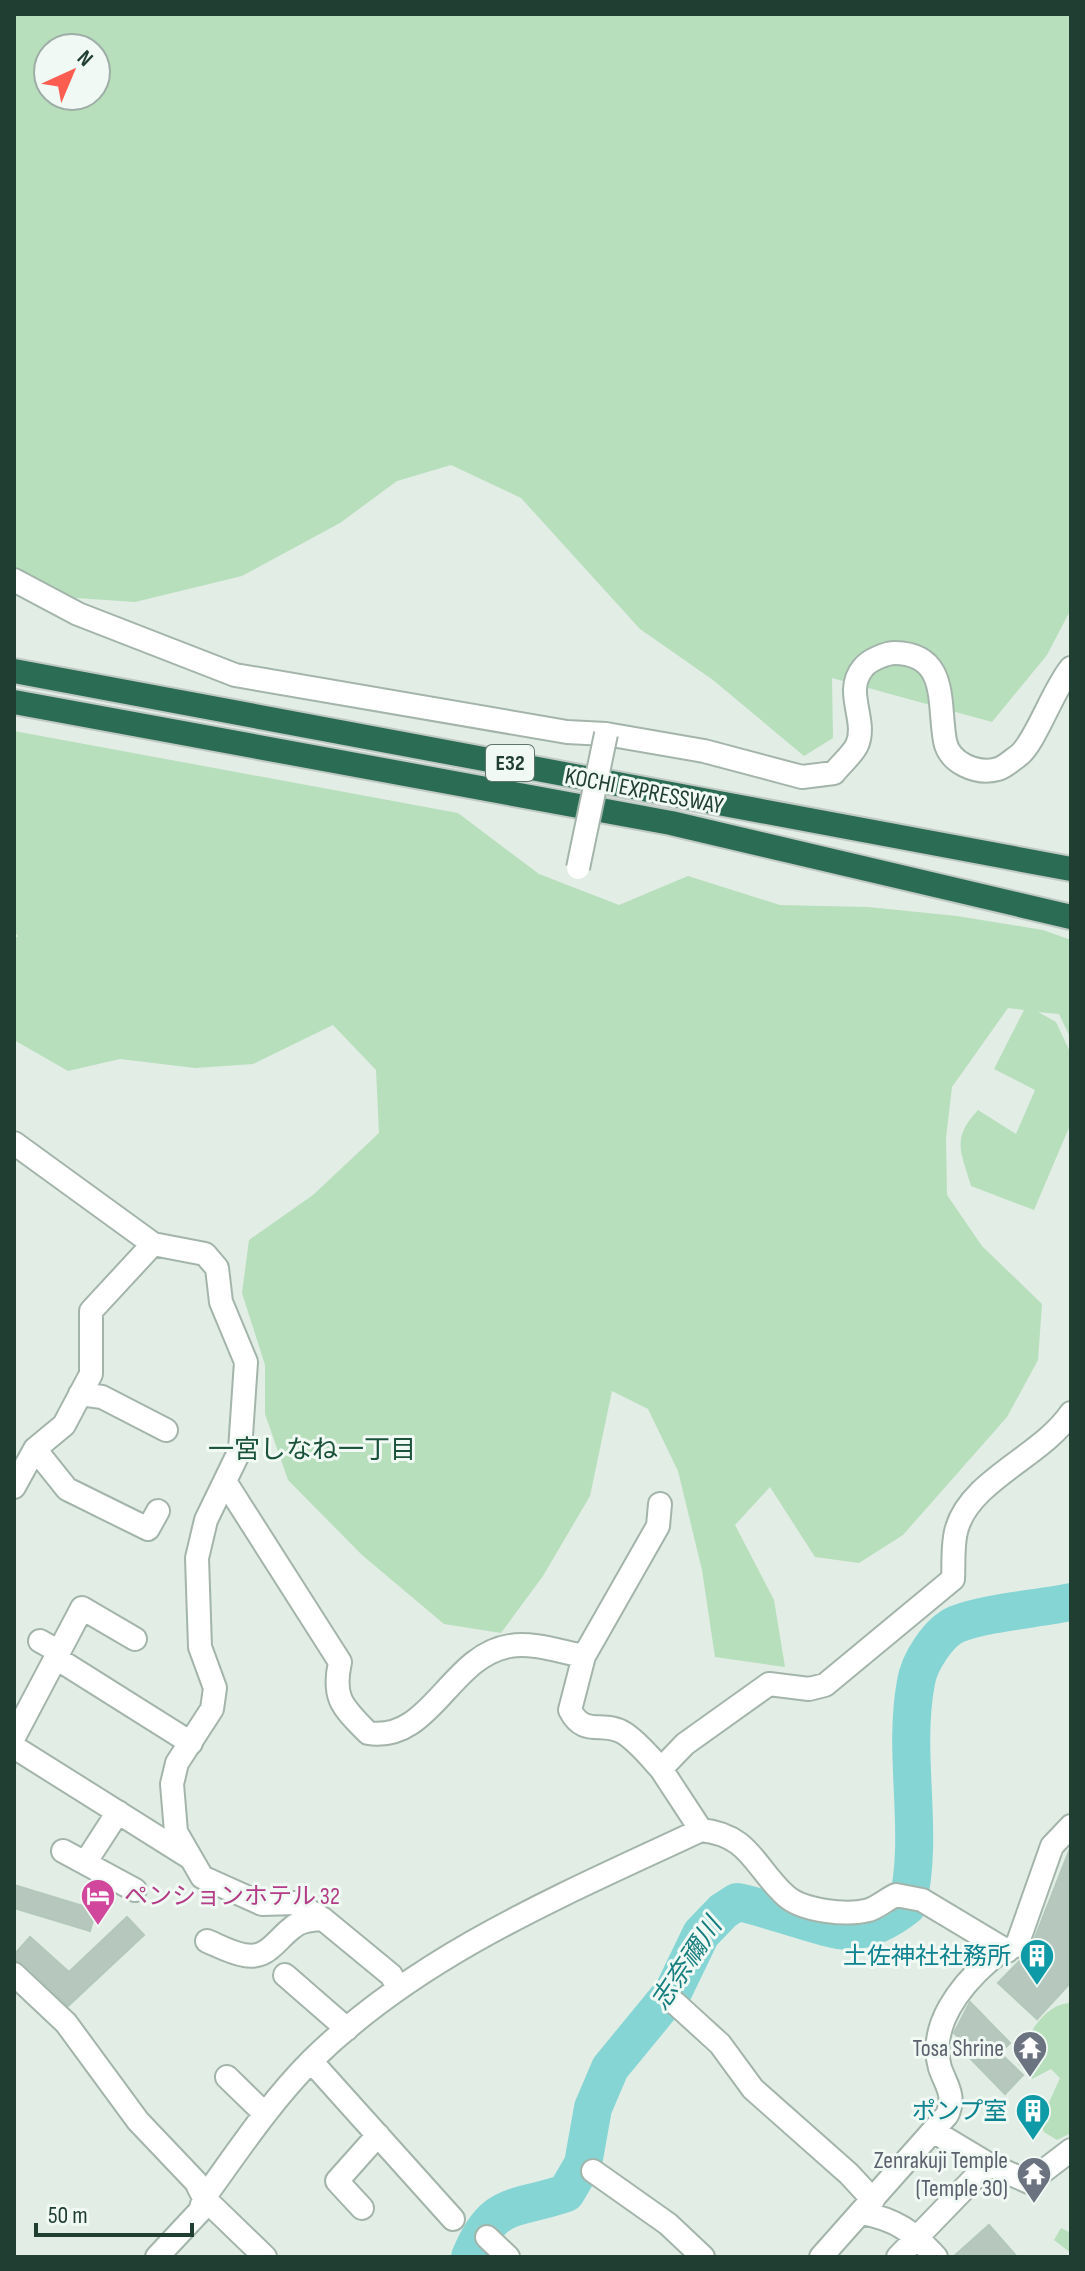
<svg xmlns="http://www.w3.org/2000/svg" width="1085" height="2271" font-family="'Sofia Sans Condensed','Noto Sans JP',sans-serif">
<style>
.green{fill:#b8dfbc;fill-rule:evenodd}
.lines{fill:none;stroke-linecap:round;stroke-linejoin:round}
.river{stroke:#85d5d5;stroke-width:38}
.building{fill:#b6c7be;stroke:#b3c7bb;stroke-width:2}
.minor-casing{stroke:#a3b5ab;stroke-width:26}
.highway-casing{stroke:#c1c9c5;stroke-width:28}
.minor{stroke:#fff;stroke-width:22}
.highway{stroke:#2a6d54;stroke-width:24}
.minor-bridge-casing{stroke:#a3b5ab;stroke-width:26;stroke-linecap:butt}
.minor-bridge{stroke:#fff;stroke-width:22}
.labels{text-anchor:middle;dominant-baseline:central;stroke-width:6;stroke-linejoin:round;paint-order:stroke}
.shield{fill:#f1f9f4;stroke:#5f766c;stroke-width:2}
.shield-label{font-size:22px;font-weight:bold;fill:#203e31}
.street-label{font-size:24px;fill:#203e31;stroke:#f1f9f4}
.hotel-label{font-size:24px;fill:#b23c85;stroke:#f1f9f4;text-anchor:start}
.culture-label{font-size:24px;fill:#0d838f;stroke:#f1f9f4;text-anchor:end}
.worship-label{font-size:24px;fill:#5b616d;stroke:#f1f9f4;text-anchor:end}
.neighbourhood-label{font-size:26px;fill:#1a523b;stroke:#f1f9f4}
.water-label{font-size:26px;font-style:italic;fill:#167e7e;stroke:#f1f9f4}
</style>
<rect width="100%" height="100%" fill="#e1ede5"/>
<!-- green -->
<path class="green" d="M14 14H1071V609L1047 655 992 722 832 678 833 738 804 756 713 680 640 629 521 498 451 465 397 481 340 523 242 576 135 602 61 597 14 568ZM48 48H96V96H48Z
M14 731 458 813 539 874 619 905 688 876 780 905 868 907 957 916 1043 930 1071 940V1039L1059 1014 1038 1012 1056 1022 1071 1054V1123L1034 1210 971 1186C961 1151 951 1139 978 1110L1016 1134 1035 1090 994 1069 1024 1010 1008 1008 952 1087 946 1138 947 1195 982 1246 1042 1304 1038 1360 1007 1417 903 1535 859 1563 815 1557 770 1487 735 1525 774 1600 785 1667 715 1657 702 1570 678 1471 648 1409 612 1391 590 1496 543 1576 501 1633 444 1624 362 1555 288 1480 265 1414V1365L242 1293 249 1240 313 1195 379 1133 376 1070 333 1025 253 1064 195 1068 120 1059 68 1071 14 1040V939L18 936 14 932Z
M1071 2003V2133L1057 2140 1044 2132 1040 2122 1060 2078 1051 2069 1032 2079 1018 2064C1024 2040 1043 2003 1071 2003Z
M1061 2228 1071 2233V2253L1054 2240Z"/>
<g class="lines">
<!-- river -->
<path class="river" d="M470 2257C494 2199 514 2211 566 2193L583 2164 593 2108 610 2068 674 1990 701 1934 723 1911 737 1902C764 1906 832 1933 851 1931 872 1929 891 1919 907 1906 925 1833 902 1757 916 1682 919 1663 938 1632 957 1624 989 1612 1037 1609 1071 1602"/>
</g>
<!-- building -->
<path class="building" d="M1071 1846V1982L1037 2019 998 1983 1030 1950Z
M14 1885 96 1910 90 1931 14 1908Z
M127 1917 144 1935 68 2006 24 1964 14 1960V1955L30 1937 69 1972Z
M970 2002 1010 2043 1000 2053 1023 2075 1005 2094 965 2053 970 2048 954 2033Z
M989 2225 1017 2257H953Z"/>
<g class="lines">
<defs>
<path id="minor" d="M14 580 78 614 235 675 567 732 606 734 704 751 802 777 834 773C840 765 853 754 857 745 868 720 843 692 863 668 869 660 886 653 895 653 949 654 938 704 945 741 949 763 977 775 998 769 1005 767 1012 760 1018 756 1035 744 1053 689 1071 668
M14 1143 153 1244 205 1254 217 1268 221 1302 246 1362 240 1450 206 1520 197 1558 200 1647 215 1688 212 1709 177 1763 172 1784 176 1832 202 1877 262 1904 296 1903 323 1919 391 1975 398 1987
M80 1394 102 1397 166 1430
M35 1449 67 1489 148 1529 158 1511
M226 1483 340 1662C332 1699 343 1707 368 1733 431 1743 450 1655 510 1646 533 1642 561 1652 584 1656
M14 1487 35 1449 64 1425 91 1374V1311L153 1244
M660 1504 658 1526 584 1656 570 1710C584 1738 603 1720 624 1733 638 1742 650 1757 661 1769
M40 1641 58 1651
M56 1658 191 1743
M14 1737 82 1608 135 1639
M14 1747 189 1857
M701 1830 661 1769 685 1744 769 1684 809 1689 825 1685 953 1579C954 1563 952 1543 957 1528 971 1480 1042 1456 1071 1413
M63 1851 135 1890
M85 1863 118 1812
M207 1941C219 1946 231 1953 244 1955 267 1960 276 1940 292 1928 301 1920 312 1920 323 1919
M14 1974 66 2023 138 2121 196 2182 204 2198 265 2257
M285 1975 347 2029
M675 2003 720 2044 753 2089 849 2174 873 2200
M311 2061 453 2219
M227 2077 265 2114
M933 2131 988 2164 1029 2182 1071 2150
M593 2171 668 2224 703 2257
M362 2208 337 2181 378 2135
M861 2213C896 2219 913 2232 936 2257
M487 2237 508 2257
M157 2257 200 2211 204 2198C238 2151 271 2101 312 2060 421 1953 565 1894 701 1830 750 1835 754 1867 786 1896 803 1911 847 1916 869 1910 878 1907 887 1899 896 1895L922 1900 1007 1951
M821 2257 947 2115C956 2096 946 2085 940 2068 928 2026 960 1986 990 1960 997 1953 1008 1950 1017 1945L1052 1846 1071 1826
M898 2257 988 2164"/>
<path id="highway" d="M14 671 1071 869
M14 702 671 823 1071 917"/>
</defs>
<!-- minor casing -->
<use href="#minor" class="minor-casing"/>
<!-- highway casing -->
<use href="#highway" class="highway-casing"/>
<!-- minor -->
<use href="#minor" class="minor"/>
<!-- highway -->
<use href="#highway" class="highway"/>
<defs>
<path id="minor-bridge" d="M578 868 606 734"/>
</defs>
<!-- minor-bridge casing -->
<use href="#minor-bridge" class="minor-bridge-casing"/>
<!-- minor-bridge -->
<use href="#minor-bridge" class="minor-bridge"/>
</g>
<!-- icons -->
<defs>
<symbol id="hotel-pin" viewBox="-11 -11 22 30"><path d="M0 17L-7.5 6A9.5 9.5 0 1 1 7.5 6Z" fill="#d1479c" stroke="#f1f9f4"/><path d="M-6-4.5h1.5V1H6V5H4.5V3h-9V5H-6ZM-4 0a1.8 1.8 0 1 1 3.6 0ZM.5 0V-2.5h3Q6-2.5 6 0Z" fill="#fff"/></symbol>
<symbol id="building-pin" viewBox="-11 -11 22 30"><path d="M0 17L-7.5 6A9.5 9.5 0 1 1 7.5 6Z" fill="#0f9aa8" stroke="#f1f9f4"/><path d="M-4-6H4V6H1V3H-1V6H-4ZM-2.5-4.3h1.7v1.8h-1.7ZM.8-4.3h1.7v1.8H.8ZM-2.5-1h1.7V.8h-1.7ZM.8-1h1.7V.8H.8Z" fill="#fff"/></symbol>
<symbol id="temple-pin" viewBox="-11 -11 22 30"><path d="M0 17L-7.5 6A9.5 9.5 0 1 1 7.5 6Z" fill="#6b7280" stroke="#f1f9f4"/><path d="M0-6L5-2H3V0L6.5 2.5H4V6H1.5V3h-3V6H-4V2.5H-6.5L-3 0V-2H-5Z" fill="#fff"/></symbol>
</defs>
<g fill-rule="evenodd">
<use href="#hotel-pin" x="78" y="1876" width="40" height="54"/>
<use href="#building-pin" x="1017" y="1936" width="40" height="54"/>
<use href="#temple-pin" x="1010" y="2028" width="40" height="54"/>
<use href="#building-pin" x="1013" y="2091" width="40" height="54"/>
<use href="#temple-pin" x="1014" y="2154" width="40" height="54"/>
</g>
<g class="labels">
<!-- shield labels -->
<rect class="shield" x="486" y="745" width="48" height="36" rx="6"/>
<g class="shield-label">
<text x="510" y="763">E32</text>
</g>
<!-- street labels -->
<g class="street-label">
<text transform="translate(644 791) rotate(11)">KOCHI EXPRESSWAY</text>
</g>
<!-- hotel labels -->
<g class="hotel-label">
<text x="124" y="1896">ペンションホテル 32</text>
</g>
<!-- culture labels -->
<g class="culture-label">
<text x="1011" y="1956">土佐神社社務所</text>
<text x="1007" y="2111">ポンプ室</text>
</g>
<!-- worship labels -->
<g class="worship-label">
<text x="1004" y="2048">Tosa Shrine</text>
<text x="1008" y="2160">Zenrakuji Temple<tspan x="1008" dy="28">(Temple 30)</tspan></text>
</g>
<!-- neighbourhood labels -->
<g class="neighbourhood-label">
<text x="312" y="1450">一宮しなね一丁目</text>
</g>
<!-- water labels -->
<g class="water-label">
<text transform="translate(687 1964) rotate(-56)">志奈禰川</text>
</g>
</g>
<!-- border -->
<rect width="1085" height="2271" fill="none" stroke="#203e31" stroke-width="32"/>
<!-- north arrow -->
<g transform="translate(72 72) rotate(44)"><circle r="38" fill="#f1f9f4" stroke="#9daea6" stroke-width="2"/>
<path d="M0-6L14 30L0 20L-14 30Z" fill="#fb5e50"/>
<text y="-12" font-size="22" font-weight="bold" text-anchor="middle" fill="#203e31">N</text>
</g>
<!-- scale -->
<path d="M36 2223v12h156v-12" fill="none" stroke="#203e31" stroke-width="4"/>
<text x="48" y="2223" font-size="24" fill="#203e31" stroke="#f1f9f4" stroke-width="6" paint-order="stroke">50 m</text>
</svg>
